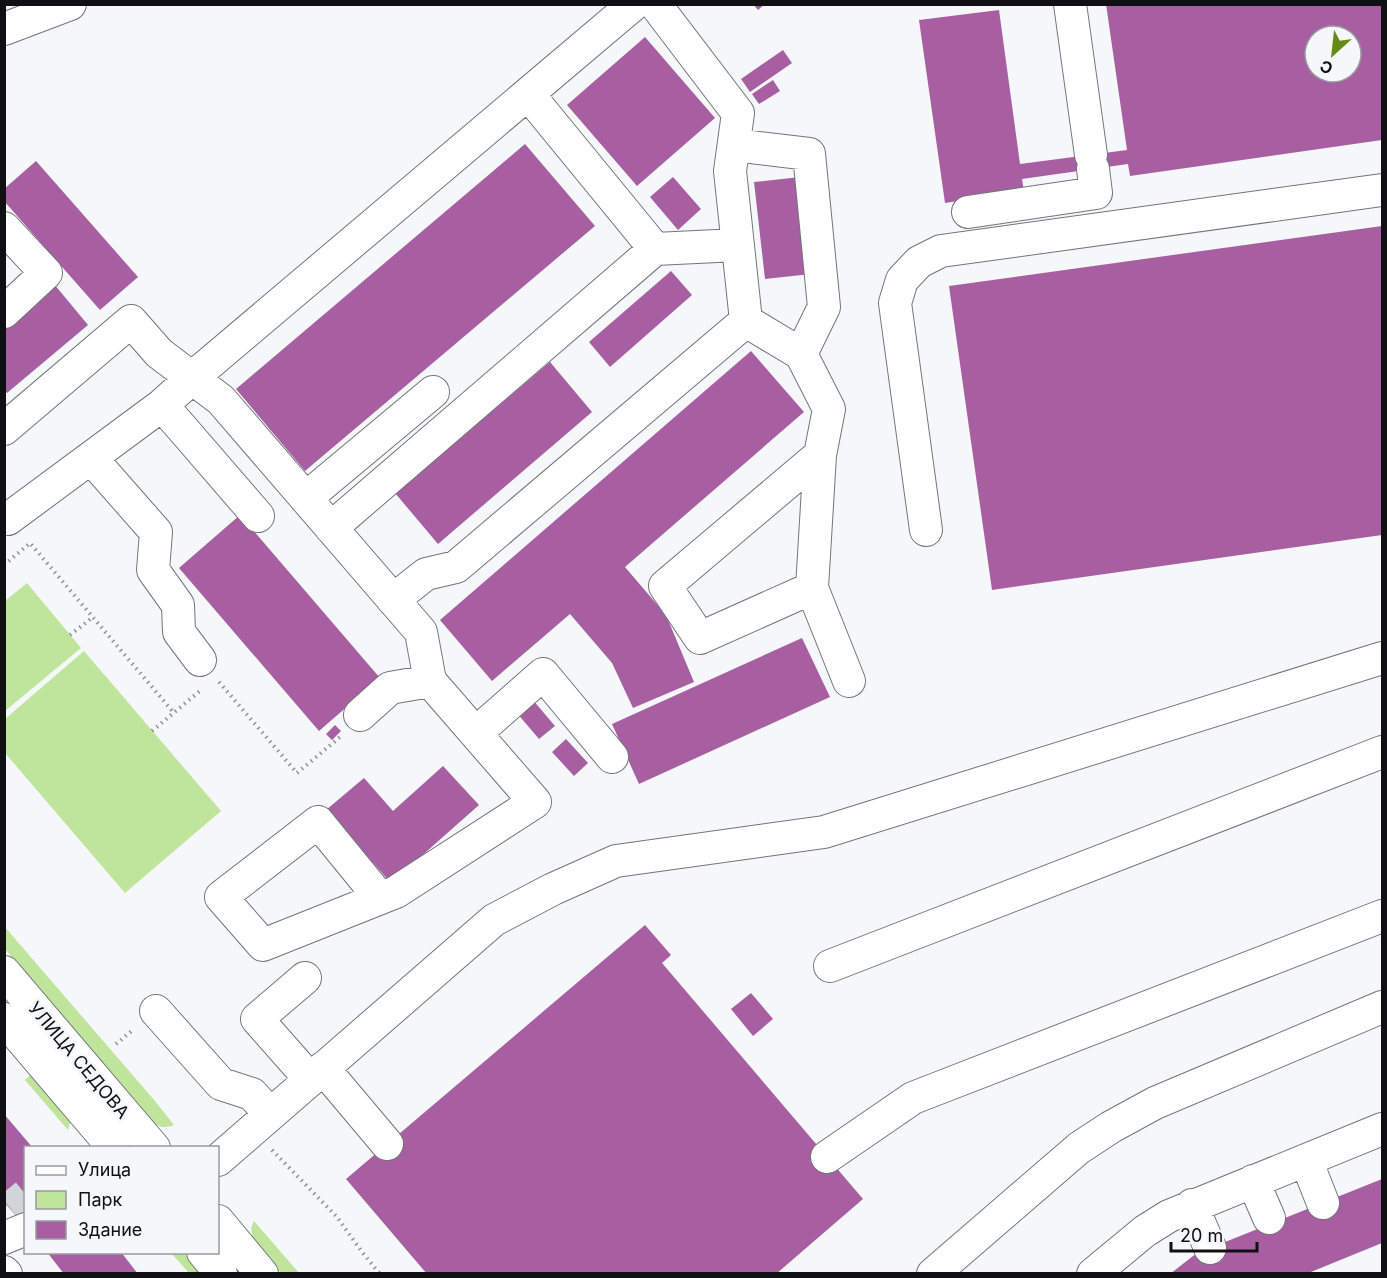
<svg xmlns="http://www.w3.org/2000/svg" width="1387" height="1278" font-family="Inter,sans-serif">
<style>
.green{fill:#bfe59c}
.building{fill:#a75fa1;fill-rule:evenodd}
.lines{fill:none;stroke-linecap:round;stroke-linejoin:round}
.minor-tunnel{stroke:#d3d4d8;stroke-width:32;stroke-dasharray:32 16;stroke-linecap:butt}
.minor-casing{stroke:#747579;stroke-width:34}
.path{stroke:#909195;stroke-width:4;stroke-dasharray:1.5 4.5;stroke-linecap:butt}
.minor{stroke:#fff;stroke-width:32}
.labels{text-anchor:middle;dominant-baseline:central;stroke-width:6;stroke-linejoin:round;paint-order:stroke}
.street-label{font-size:18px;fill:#101012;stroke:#f5f7fb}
</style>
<rect width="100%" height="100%" fill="#f5f7fb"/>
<!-- green -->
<path class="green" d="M27 583 81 648 5 711V601Z
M84 651 221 811 125 893 5 753V719Z
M4 926 155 1101 174 1125C163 1129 158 1127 150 1120L5 949Z
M32 1074 68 1116 70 1122 68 1130 25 1080Z
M254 1221 299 1273H281C270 1261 243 1239 254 1221Z
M171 1253H184L202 1273H189Z"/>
<!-- building -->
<path class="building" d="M753 4H765L758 10Z
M1106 4H1382V140L1130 176 1128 164 1022 179 1024 191 945 203 919 20 999 10 1020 164 1127 150ZM1315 36H1351V72H1315Z
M645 37 715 118 637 186 567 105Z
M783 50 792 63 750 92 741 79Z
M773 80 780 91 759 104 752 94Z
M525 144 595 226 305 471 236 389Z
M36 161 138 277 100 310 4 201V189Z
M673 177 701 209 678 230 650 197Z
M800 177 811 274 765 279 754 182Z
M1382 226V535L992 590 949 286Z
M671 271 692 295 610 367 589 342Z
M54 284 88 325 7 393 4 391V326Z
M751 351 804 412 625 567 666 615 694 682 633 708 612 663 570 614 492 681 440 620Z
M550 362 592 412 438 544 395 493Z
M240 515 380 678 319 731 179 568Z
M802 638 830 697 639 784 612 724Z
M532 699 555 726 539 739 516 712Z
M335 725 341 731 332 740 326 734Z
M566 739 588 763 574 776 552 752Z
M443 766 479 805 391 883 326 810 364 778 393 811Z
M645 925 671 955 662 963 863 1199 776 1274H427L346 1179Z
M751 993 773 1019 753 1036 731 1009Z
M4 1114 33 1148H26V1227L4 1202Z
M1382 1179V1243L1306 1274H1170L1193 1256 1210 1248Z
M47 1252H121L138 1274H64Z"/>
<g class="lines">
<!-- minor-tunnel -->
<path class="minor-tunnel" d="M10 1208 26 1195"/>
<defs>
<path id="minor" d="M1070 4 1091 155
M4 29 70 4
M528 94 655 249
M734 145 809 154 824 307 801 354
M968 212 1096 193 1093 169
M4 228 46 273 4 312
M746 321 801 354 829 409 820 455 812 588 849 681
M162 405 258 516
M4 429 131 321 159 353 192 378 634 4
M91 458 156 532 153 570 178 605 179 632 200 660
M306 498 433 392
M4 519H8L162 405 192 378 221 400 421 632 430 681 535 802 396 892 263 945 221 897 318 822 380 898
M331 528 655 249 738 245
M926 530 895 303 902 280 919 262 941 251 1382 190
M812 588 700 638 665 586 820 455
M393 600 426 574 456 567 746 321 730 171 738 113 655 4
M360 715 390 688 430 681
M476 733 543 674 612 757
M830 966 1382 752
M4 972 154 1148
M305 978 257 1019 310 1079
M156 1011 221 1084 252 1094 270 1114
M4 1019 114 1148
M323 1068 387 1144
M827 1157 913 1098 1382 916
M218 1160 494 920 553 889 616 861 824 832 1382 658
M1306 1160 1323 1203
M1253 1181 1269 1218
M1192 1205 1210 1248
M218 1221 262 1274
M4 1238 26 1229
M203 1252 221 1274
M4 1272 6 1274
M933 1274 1079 1148 1111 1127 1155 1103 1382 1007
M1093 1274 1145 1231 1169 1216 1382 1129"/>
</defs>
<!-- minor casing -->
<use href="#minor" class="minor-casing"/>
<!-- path -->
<path class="path" d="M4 565 30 543 174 713
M70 635 93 617
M219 682 297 773 340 737
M152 731 201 690
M116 1044 134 1029
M272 1150 337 1217 362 1252 380 1274"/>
<!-- minor -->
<use href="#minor" class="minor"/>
</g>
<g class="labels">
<!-- street labels -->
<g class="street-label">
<text transform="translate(79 1060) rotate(50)">УЛИЦА СЕДОВА</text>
</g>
</g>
<!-- border -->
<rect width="1387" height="1278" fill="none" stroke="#101012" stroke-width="12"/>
<!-- legend -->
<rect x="24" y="1146" width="195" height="108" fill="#f5f7fb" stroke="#999b9e" stroke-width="1.5"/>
<rect x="36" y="1166" width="30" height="9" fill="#ffffff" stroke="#999b9e" stroke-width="1.5"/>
<text x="78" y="1176" font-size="18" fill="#101012">Улица</text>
<rect x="36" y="1191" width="30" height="18" fill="#bfe59c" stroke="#999b9e" stroke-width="1.5"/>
<text x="78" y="1206" font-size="18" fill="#101012">Парк</text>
<rect x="36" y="1221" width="30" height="18" fill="#a75fa1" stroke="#999b9e" stroke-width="1.5"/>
<text x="78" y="1236" font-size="18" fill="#101012">Здание</text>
<!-- north arrow -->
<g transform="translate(1333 54) rotate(207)"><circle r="28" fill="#f5f7fb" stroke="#999b9e" stroke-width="1.5"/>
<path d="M0-4.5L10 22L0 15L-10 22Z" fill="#648b16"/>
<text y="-9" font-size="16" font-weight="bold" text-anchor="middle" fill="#101012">С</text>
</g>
<!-- scale -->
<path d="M1171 1242v9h86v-9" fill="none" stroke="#101012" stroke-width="3"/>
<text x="1180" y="1242" font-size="18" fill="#101012" stroke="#f5f7fb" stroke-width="4.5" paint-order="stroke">20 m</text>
</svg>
